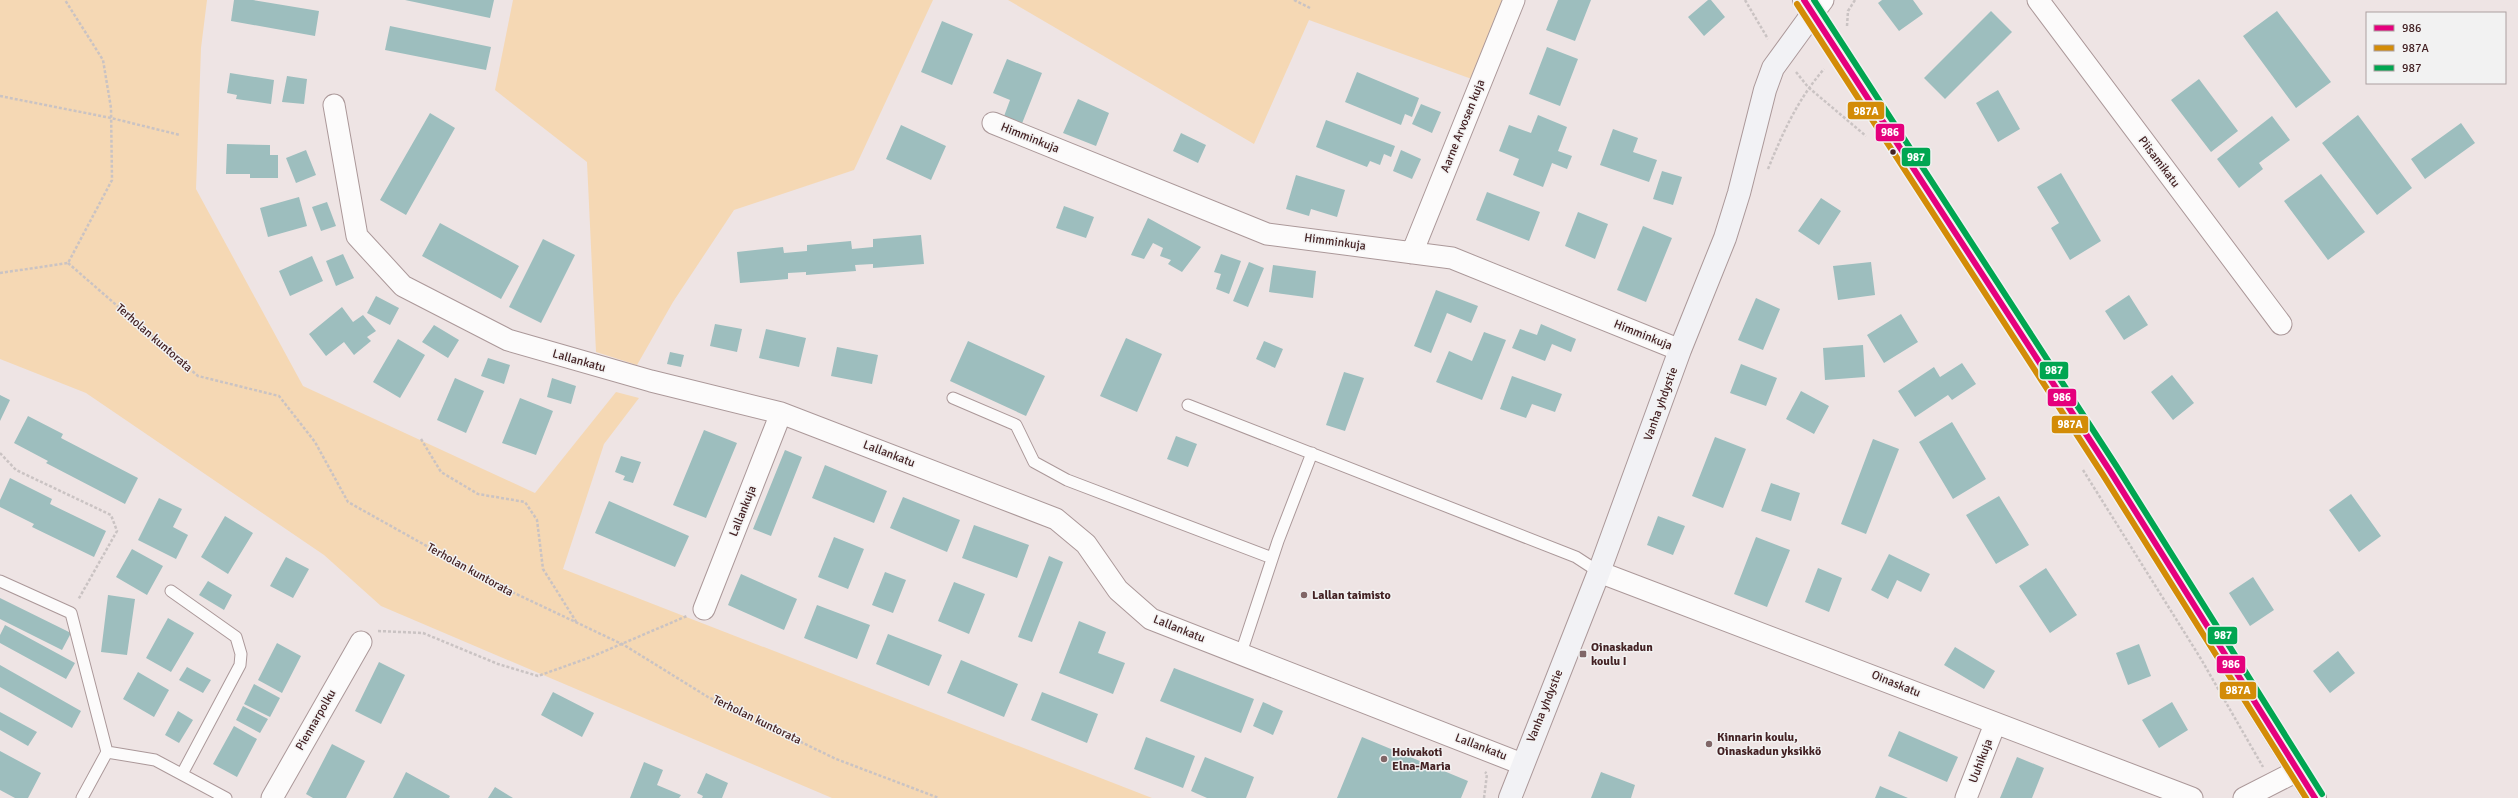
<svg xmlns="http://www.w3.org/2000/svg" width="2518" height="798" font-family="Signika,sans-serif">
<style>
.green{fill:#f5d8b4}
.building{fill:#9dbebe}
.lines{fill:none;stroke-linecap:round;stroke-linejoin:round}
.lane-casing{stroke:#ab9899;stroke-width:13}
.street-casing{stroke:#ab9899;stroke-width:23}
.secondary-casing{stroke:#ab9899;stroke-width:24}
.path{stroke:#cac3c3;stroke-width:2.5;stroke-dasharray:3 2;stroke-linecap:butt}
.lane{stroke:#fcfbfb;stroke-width:11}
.street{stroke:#fcfbfb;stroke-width:21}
.secondary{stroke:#f2f2f5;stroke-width:22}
.bus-1-casing{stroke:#f2f2f2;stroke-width:9}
.bus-2-casing{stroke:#f2f2f2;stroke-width:9}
.bus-3-casing{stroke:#f2f2f2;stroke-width:9}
.bus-1{stroke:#e5007d;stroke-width:6}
.bus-2{stroke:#d38c07;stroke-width:6}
.bus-3{stroke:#00a651;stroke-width:6}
.bus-dot{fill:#442224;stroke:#f2f2f2;stroke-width:1.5}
.poi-dot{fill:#806667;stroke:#f2f2f2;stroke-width:1.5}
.labels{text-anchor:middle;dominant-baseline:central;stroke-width:3;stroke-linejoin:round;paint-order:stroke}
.street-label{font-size:12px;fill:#442224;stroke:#f2f2f2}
.poi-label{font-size:12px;font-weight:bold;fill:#442224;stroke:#f2f2f2;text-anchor:start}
.line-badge{stroke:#f2f2f2;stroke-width:1.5}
.badge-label{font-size:11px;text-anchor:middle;font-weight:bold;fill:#fff}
</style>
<rect width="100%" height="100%" fill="#eee4e4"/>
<!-- green -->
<path class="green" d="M0 0H207L201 48 196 189 303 386 535 493 616 392 639 398 604 444 563 569 1152 798H832L381 606 324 555 86 393 0 359Z
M513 0H933L854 170 734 210 673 302 637 365 596 352 587 162 495 90Z
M1008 0H1514L1480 82 1309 20 1254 144Z"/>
<!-- building -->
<path class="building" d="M234 0H253L319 11 315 36 231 21Z
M405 0H494L490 18Z
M1558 0H1591L1575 41 1546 30Z
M1708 0H1711L1725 17 1704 36 1688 17Z
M1882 0H1913L1923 14 1899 31 1878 3Z
M1991 11 2012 32 1945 99 1924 78Z
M2277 11 2331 82 2296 108 2243 36Z
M942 21 973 34 952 85 921 72Z
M390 26 491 47 486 70 385 50Z
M1547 47 1578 59 1560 106 1529 94Z
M1007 59 1042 73 1021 126 1003 119 1010 100 993 93Z
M1357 72 1419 98 1412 117 1405 114 1401 125 1345 102Z
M230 73 274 80 271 104 236 99 237 95 227 93Z
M287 76 307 79 304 104 282 102Z
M2199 79 2238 131 2211 152 2171 100Z
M1998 90 2020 129 1998 142 1976 103Z
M1078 99 1109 113 1096 146 1063 133Z
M1421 104 1441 112 1432 133 1412 124Z
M430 113 455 128 406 215 380 200Z
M1538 115 1567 127 1558 151 1572 156 1567 169 1552 163 1543 187 1513 175 1519 159 1499 151 1509 125 1531 133Z
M2358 115 2412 188 2377 215 2322 143Z
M2272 116 2290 140 2259 163 2263 169 2239 188 2217 159Z
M1326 120 1395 146 1391 157 1384 154 1380 165 1370 161 1367 167 1316 147Z
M2461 123 2475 143 2425 179 2411 159Z
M901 125 946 146 931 180 886 159Z
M1613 129 1638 138 1633 152 1657 160 1649 182 1600 165Z
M1181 133 1206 145 1198 163 1173 151Z
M227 144 270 145V155H278V178H250V174H226Z
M306 150 316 175 296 183 286 158Z
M1401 150 1421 159 1412 179 1393 171Z
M1662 171 1682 177 1673 205 1653 199Z
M2061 173 2101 241 2070 260 2051 228 2059 223 2037 187Z
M2321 174 2365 232 2328 260 2284 201Z
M1296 175 1345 190 1337 217 1311 209 1309 216 1286 209Z
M1487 192 1540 212 1529 241 1476 220Z
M299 197 307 226 268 237 260 208Z
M1821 198 1841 211 1819 245 1798 231Z
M327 202 336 226 321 231 312 207Z
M1064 206 1094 217 1086 238 1056 228Z
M1578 212 1608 224 1595 259 1565 246Z
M1148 218 1201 247 1182 272 1168 264 1171 260 1160 256 1163 248 1153 243 1144 259 1131 255Z
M440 223 519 266 501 299 422 256Z
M1643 226 1672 238 1646 302 1617 290Z
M921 235 924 264 873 268V264L855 265 856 271 806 275V272L788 273V279L740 283 737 252 783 247 784 253 807 251V245L851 241 852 249 873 247V239Z
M543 239 575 255 541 323 509 307Z
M343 254 354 278 336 286 326 261Z
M1221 254 1241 261 1229 294 1216 289 1221 274 1214 272Z
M312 256 323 281 290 296 279 271Z
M1249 262 1264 268 1248 307 1233 301Z
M1871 262 1875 295 1838 300 1833 266Z
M1273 265 1316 271 1313 298 1269 292Z
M1436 290 1478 306 1471 323 1447 313 1431 353 1414 346Z
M2129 295 2148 325 2124 340 2105 311Z
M376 296 399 308 390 325 367 313Z
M1756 298 1780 309 1763 350 1738 340Z
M342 307 353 322 363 315 376 331 367 337 371 341 354 355 344 342 326 356 309 334Z
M1901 314 1918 342 1884 363 1867 335Z
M715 324 742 329 737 352 710 346Z
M1541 324 1576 339 1571 352 1552 344 1545 361 1512 348 1520 329 1537 335Z
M434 325 459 340 448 358 422 342Z
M766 329 806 338 799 367 759 358Z
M1484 332 1506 340 1482 400 1436 382 1449 351 1472 361Z
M1126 338 1162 354 1137 412 1100 396Z
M398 339 425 355 400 398 373 382Z
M968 341 1045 376 1026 416 950 381Z
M1264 341 1283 349 1275 368 1256 359Z
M1863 345 1865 377 1825 380 1823 348Z
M837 347 878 355 872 384 831 376Z
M670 352 684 355 681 367 667 364Z
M488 358 510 365 504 384 481 376Z
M1962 363 1976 384 1952 400 1948 395 1915 417 1898 391 1934 367 1940 377Z
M1741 364 1777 378 1766 406 1730 393Z
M1344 372 1364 378 1345 431 1326 425Z
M2172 375 2194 403 2173 420 2151 392Z
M1512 376 1562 394 1555 412 1532 404 1526 418 1500 409Z
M455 378 484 391 466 433 437 420Z
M552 378 576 386 571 404 547 397Z
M1801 391 1829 406 1814 434 1786 419Z
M0 395 10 400 0 421Z
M520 398 553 411 536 455 502 443Z
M28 416 63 434 61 438 138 478 125 504 46 463 48 461 14 443Z
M1952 422 1986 479 1953 499 1919 442Z
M704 430 737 443 706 518 673 505Z
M1176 436 1197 444 1188 467 1167 459Z
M1715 437 1746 449 1723 508 1692 496Z
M1873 439 1899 449 1866 534 1841 524Z
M785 450 802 457 771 536 753 529Z
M621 456 641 462 633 483 623 480 625 476 615 472Z
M825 465 887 491 874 523 812 498Z
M10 478 52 499 50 504 106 531 94 557 32 527 34 524 0 507V500Z
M1771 483 1800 493 1791 521 1761 511Z
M2351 494 2381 536 2359 552 2329 510Z
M1999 496 2029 545 1996 564 1966 515Z
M903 497 960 520 947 552 890 528Z
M159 498 182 509 173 527 188 535 176 559 138 540Z
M609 501 689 536 675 567 595 533Z
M225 516 253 533 228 574 201 557Z
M1658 516 1685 526 1673 555 1647 545Z
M974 525 1029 545 1017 578 962 558Z
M834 537 864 549 848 589 818 577Z
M1756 537 1790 550 1767 607 1734 594Z
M132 549 163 566 147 595 116 577Z
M1889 554 1930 574 1921 592 1897 580 1888 599 1871 590Z
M1049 556 1063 562 1032 642 1018 637Z
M286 557 309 569 293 598 270 586Z
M1818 568 1842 578 1829 612 1805 602Z
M2046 568 2077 615 2050 633 2019 586Z
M885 572 906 580 893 613 872 605Z
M741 574 797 599 784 630 728 605Z
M2253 577 2274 610 2250 626 2229 593Z
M208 581 232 595 224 610 199 595Z
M954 582 985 594 969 634 938 621Z
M108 595 135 599 127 655 101 652Z
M0 598 71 633 62 650 0 619Z
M817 605 870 625 857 659 804 638Z
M168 618 194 633 171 672 146 658Z
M1079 621 1106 632 1098 653 1125 663 1113 694 1059 673Z
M5 625 75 663 66 679 0 643V635Z
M888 634 942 655 929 686 876 664Z
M277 643 301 656 282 693 258 680Z
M2139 644 2151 676 2128 685 2116 653Z
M1955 647 1995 671 1984 689 1944 665Z
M2338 651 2355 673 2330 693 2313 671Z
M961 660 1018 684 1004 717 947 693Z
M379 662 405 675 381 724 355 711Z
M0 665 81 711 72 728 0 687Z
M187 667 211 680 203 693 179 680Z
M1174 668 1254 699 1241 733 1160 701Z
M138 672 169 690 154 717 123 699Z
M254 684 280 698 270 717 244 704Z
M553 692 594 713 582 737 541 715Z
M1042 692 1098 714 1087 743 1031 720Z
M1263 702 1283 711 1273 735 1253 726Z
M2172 702 2188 730 2159 748 2142 720Z
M243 706 268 719 260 733 236 720Z
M178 711 193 720 179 743 165 735Z
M0 712 37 732 28 746 0 730Z
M234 726 257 739 237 777 213 764Z
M1899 731 1958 757 1947 782 1888 756Z
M1146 737 1195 756 1183 788 1134 769Z
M1362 737 1468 781 1461 798H1337Z
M332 744 365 761 346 798H313L306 794Z
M0 751 41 773 28 798H15L0 790Z
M1205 757 1254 777 1246 798H1207L1191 791Z
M2017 757 2044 768 2032 798H2000Z
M644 762 663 770 657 785 681 795 679 798H630Z
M406 772 450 796 449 798H393Z
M1601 772 1635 785 1631 798H1591Z
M706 773 728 783 722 798H702L703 796 697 793Z
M1880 786 1908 798H1875Z
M495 787 513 798H488Z"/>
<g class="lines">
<defs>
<path id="lane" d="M953 398 1016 425 1034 462 1067 480 1272 558
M1188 405 1576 557 1599 572
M0 581 71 613 107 752 82 798
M171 591 236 637 241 654 240 665 182 774
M1241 653 1278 541 1312 453
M107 752 155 760 226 798"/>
<path id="street" d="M2038 0 2281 324
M1813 13 1823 0
M334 105 357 236 403 286 508 340 651 381 781 413 1056 519 1086 544 1118 590 1151 619 1522 764
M993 123 1267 234 1452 258 1680 350
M1412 253 1514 0
M1599 572 2192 798
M704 609 781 413
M272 798 361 642
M1966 798 1995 724
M2244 798 2297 771"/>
<path id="secondary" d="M1804 0 2110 471 2315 798
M1510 798 1599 572 1680 350 1725 238 1739 193 1765 90 1773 68 1813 13"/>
</defs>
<!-- lane casing -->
<use href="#lane" class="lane-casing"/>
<!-- street casing -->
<use href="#street" class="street-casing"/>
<!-- secondary casing -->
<use href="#secondary" class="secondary-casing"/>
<!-- path -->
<path class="path" d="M1294 0 1310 8
M1745 0 1768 39
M1847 26 1848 11 1855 0
M1796 72 1808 87 1866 136
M0 96 111 118 180 135
M1768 169C1783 132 1798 99 1824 69
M68 263 198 376 279 396 315 442 348 502 491 582 624 645 708 697 836 759 939 798
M0 273 68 263 112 180 111 108 103 60 65 0
M421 439 441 472 478 494 525 502 537 520 543 569 577 623
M0 453 16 470 111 515 117 531 78 600
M2083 470 2201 659 2263 767
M378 631 423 633 498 664 538 676 591 657 687 616
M1484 798 1487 774 1485 772"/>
<!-- lane -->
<use href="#lane" class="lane"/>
<!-- street -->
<use href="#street" class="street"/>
<!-- secondary -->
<use href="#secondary" class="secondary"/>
<defs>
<path id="bus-1" d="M1804 0 2110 471 2315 798"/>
<path id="bus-2" d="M1797 4 2103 475 2306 798"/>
<path id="bus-3" d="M1814 0 2117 467 2322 794"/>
</defs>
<!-- bus-1 casing -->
<use href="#bus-1" class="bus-1-casing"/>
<!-- bus-2 casing -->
<use href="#bus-2" class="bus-2-casing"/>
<!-- bus-3 casing -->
<use href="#bus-3" class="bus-3-casing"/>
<!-- bus-1 -->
<use href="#bus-1" class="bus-1"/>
<!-- bus-2 -->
<use href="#bus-2" class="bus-2"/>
<!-- bus-3 -->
<use href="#bus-3" class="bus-3"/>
</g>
<!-- markers -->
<circle class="bus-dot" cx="1893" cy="152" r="3.5"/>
<g class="poi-dot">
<circle cx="1304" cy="595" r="4"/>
<rect x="1579" y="650" width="8" height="8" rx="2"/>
<circle cx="1709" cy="744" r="4"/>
<circle cx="1384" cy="759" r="4"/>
</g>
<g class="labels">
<!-- street labels -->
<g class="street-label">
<text transform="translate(1463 126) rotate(-68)">Aarne Arvosen kuja</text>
<text transform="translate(1030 138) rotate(22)">Himminkuja</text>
<text transform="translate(2159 162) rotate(53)">Piisamikatu</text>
<text transform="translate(1335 242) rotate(8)">Himminkuja</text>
<text transform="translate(1643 335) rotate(22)">Himminkuja</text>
<text transform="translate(154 338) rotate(41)">Terholan kuntorata</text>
<text transform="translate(579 361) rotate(16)">Lallankatu</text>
<text transform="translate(1661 404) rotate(-70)">Vanha yhdystie</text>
<text transform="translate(889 454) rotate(21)">Lallankatu</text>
<text transform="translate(743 511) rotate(-68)">Lallankuja</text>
<text transform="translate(470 570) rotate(29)">Terholan kuntorata</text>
<text transform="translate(1179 629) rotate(22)">Lallankatu</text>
<text transform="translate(1896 684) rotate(22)">Oinaskatu</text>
<text transform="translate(1545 706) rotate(-68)">Vanha yhdystie</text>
<text transform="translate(316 720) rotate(-60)">Piennarpolku</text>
<text transform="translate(757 720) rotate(26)">Terholan kuntorata</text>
<text transform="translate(1481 747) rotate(21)">Lallankatu</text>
<text transform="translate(1981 761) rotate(-69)">Uuhikuja</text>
</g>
<!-- poi labels -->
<g class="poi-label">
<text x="1312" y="595">Lallan taimisto</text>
<text x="1591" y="647">Oinaskadun<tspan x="1591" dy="14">koulu I</tspan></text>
<text x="1717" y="737">Kinnarin koulu,<tspan x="1717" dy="14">Oinaskadun yksikkö</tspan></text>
<text x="1392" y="752">Hoivakoti<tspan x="1392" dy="14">Elna-Maria</tspan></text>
</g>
</g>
<g class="line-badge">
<rect x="1847" y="101" width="38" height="19" rx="4" fill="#d38c07"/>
<rect x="1875" y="123" width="30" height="19" rx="4" fill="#e5007d"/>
<rect x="1901" y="147" width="30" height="20" rx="4" fill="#00a651"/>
<rect x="2039" y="361" width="30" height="19" rx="4" fill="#00a651"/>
<rect x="2047" y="388" width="30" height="19" rx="4" fill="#e5007d"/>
<rect x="2051" y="415" width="38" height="19" rx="4" fill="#d38c07"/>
<rect x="2207" y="626" width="31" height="19" rx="4" fill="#00a651"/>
<rect x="2216" y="655" width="30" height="19" rx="4" fill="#e5007d"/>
<rect x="2219" y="681" width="38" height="19" rx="4" fill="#d38c07"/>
</g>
<g class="badge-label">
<text x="1866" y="115">987A</text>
<text x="1890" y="136">986</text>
<text x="1916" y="161">987</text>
<text x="2054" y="374">987</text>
<text x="2062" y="401">986</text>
<text x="2070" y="428">987A</text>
<text x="2223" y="639">987</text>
<text x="2231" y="668">986</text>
<text x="2238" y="694">987A</text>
</g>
<!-- legend -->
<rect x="2366" y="12" width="140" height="72" fill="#f2f2f2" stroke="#ac9fa0"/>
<rect x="2374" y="25" width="20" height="6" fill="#e5007d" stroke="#ac9fa0"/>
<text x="2402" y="32" font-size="12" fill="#442224">986</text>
<rect x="2374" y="45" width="20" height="6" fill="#d38c07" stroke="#ac9fa0"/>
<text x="2402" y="52" font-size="12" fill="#442224">987A</text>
<rect x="2374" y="65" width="20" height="6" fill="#00a651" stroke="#ac9fa0"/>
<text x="2402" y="72" font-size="12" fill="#442224">987</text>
</svg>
